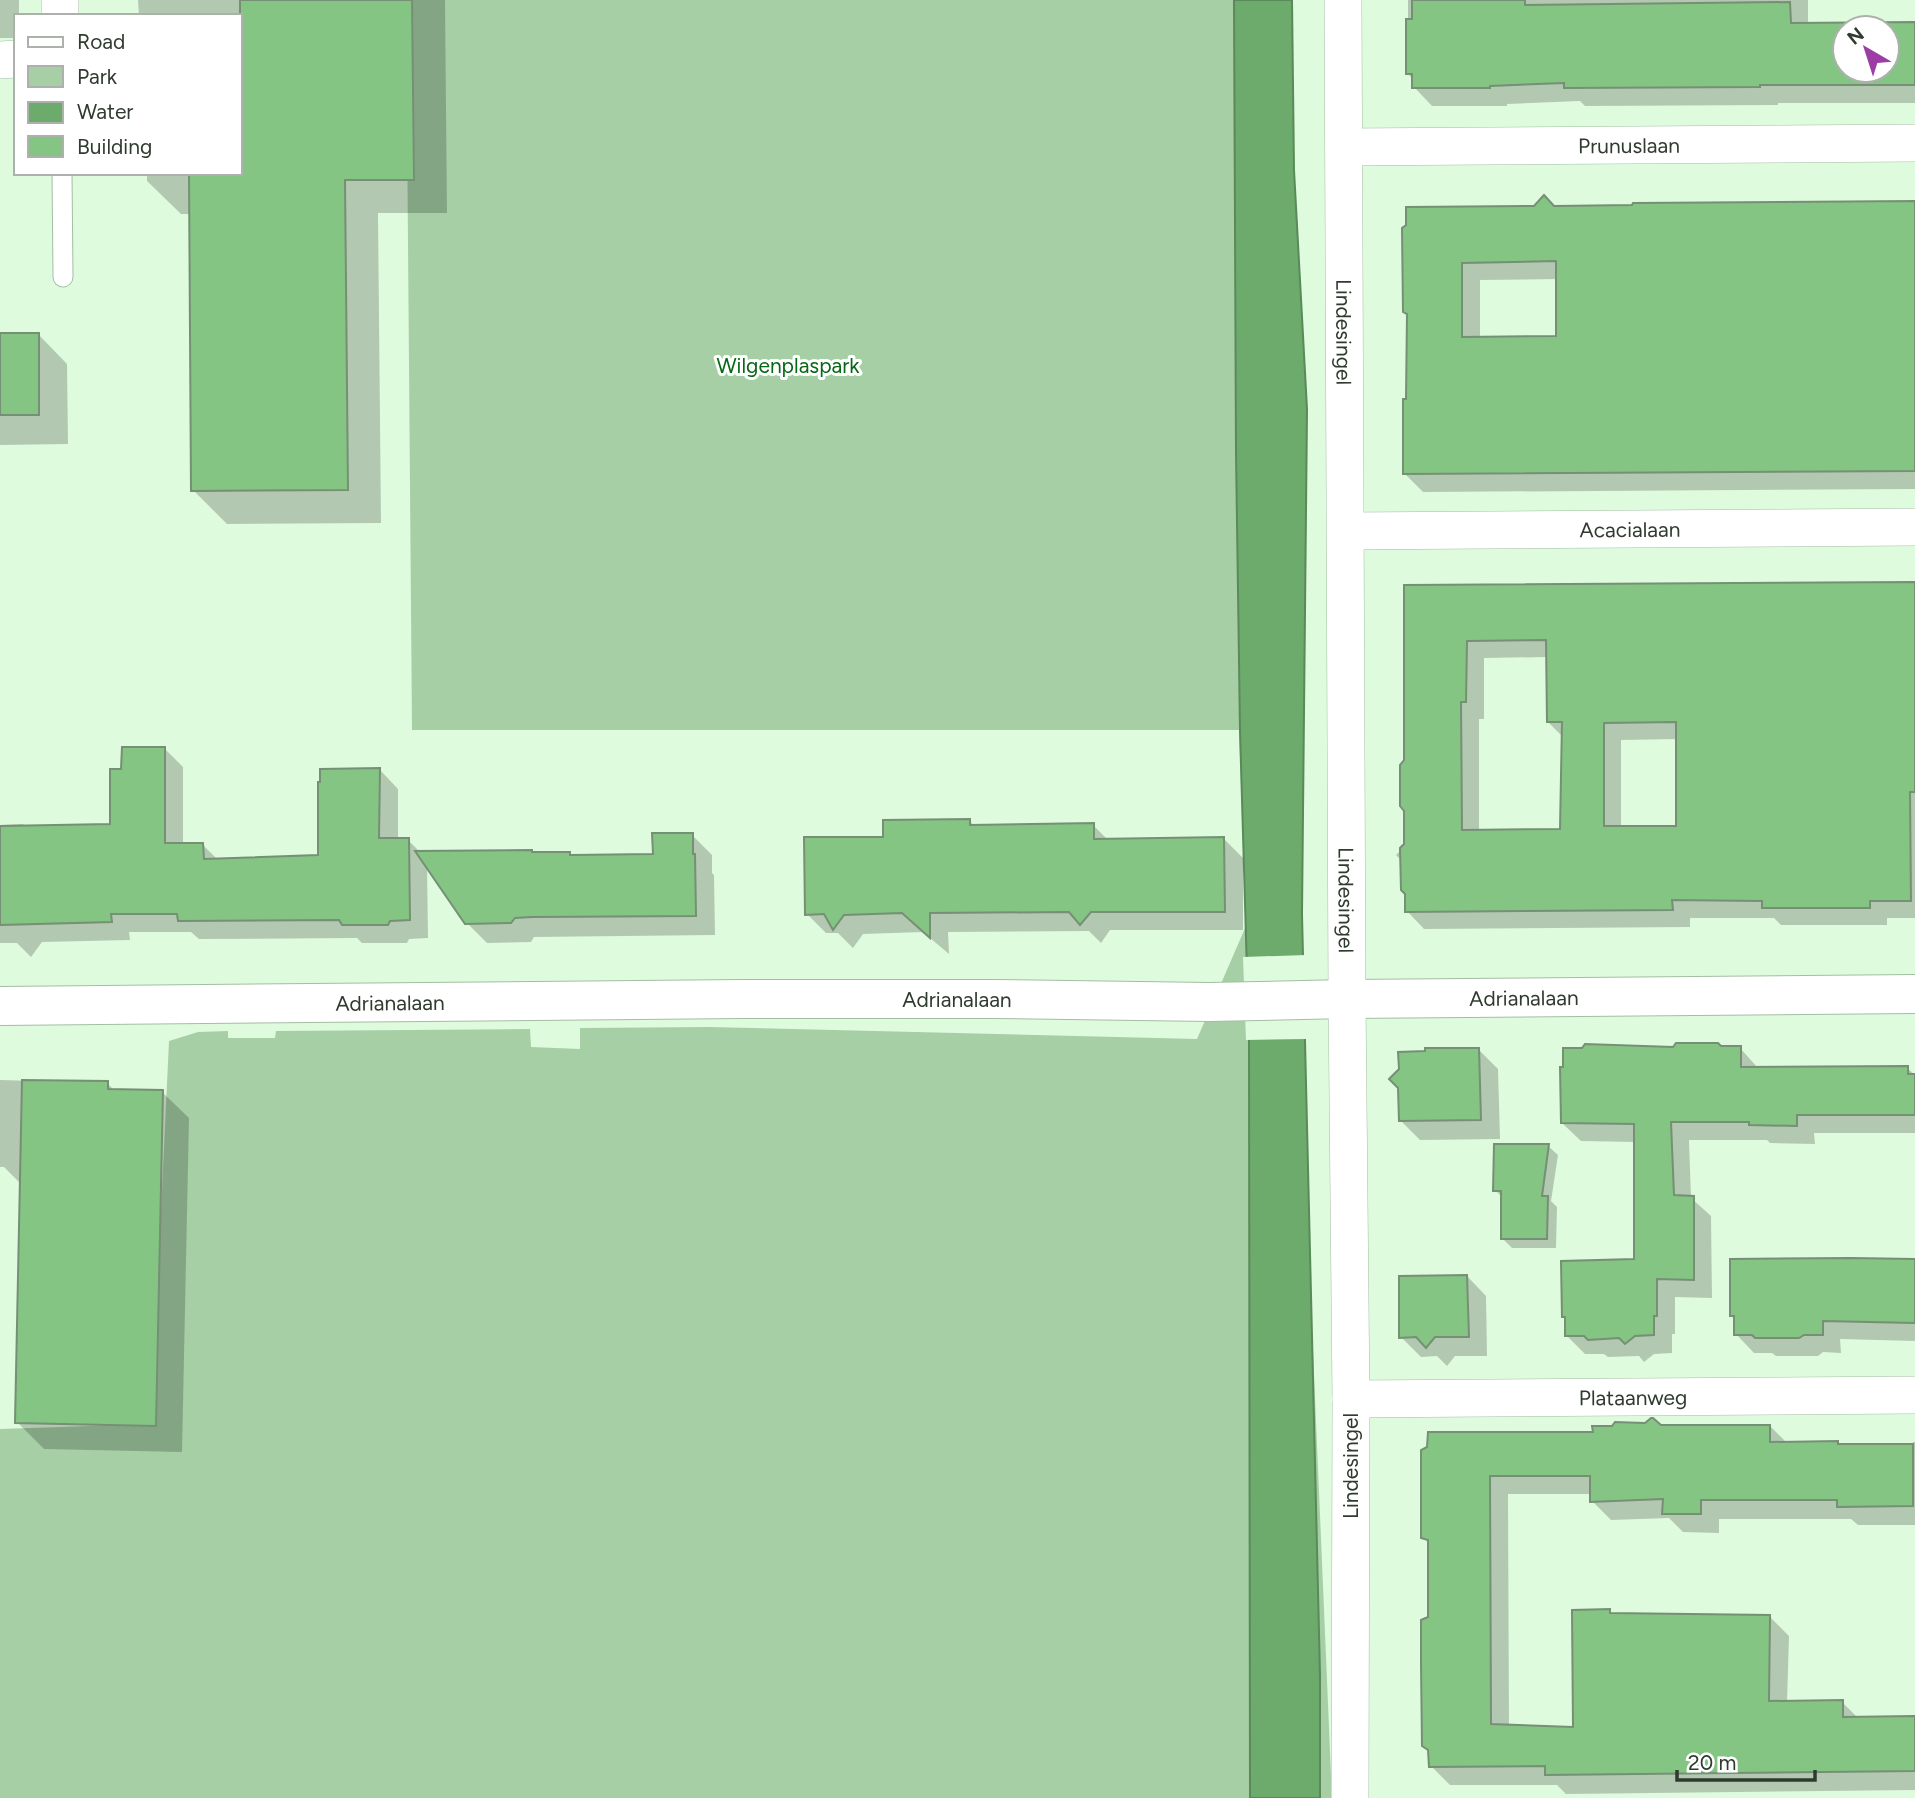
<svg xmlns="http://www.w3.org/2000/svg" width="1915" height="1798" font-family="Figtree,sans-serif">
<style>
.green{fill:#a6cfa5}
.water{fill:#6cab6c;stroke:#5a895a;stroke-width:2}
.pier{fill:#dffbde}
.shadow{fill:#0003;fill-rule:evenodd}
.building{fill:#84c584;stroke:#768f75;stroke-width:2;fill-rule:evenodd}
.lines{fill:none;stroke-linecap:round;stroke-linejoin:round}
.service-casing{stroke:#a3bea2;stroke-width:21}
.minor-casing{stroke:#a3bea2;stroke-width:38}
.tertiary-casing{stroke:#a3bea2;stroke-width:40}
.service{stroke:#fff;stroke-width:19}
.minor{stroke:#fff;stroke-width:37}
.tertiary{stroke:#fff;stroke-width:38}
.labels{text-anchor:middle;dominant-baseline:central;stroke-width:6;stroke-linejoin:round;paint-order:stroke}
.street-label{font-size:21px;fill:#303b30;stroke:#fff}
.park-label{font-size:21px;fill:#076916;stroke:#fff}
</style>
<rect width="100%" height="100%" fill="#dffbde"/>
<!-- green -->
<path class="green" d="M406 0H1269L1274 430 1332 1798H0V1429L151 1424 169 1041 198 1032 228 1031V1038H275L276 1031 530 1029 531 1047 580 1049V1028L709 1027 1197 1039 1246 926 1239 730H412Z"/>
<!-- water -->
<path class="water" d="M1234 0H1292L1294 170 1307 409 1302 914 1320 1675V1798H1250L1249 1041 1240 730 1236 452Z"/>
<!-- pier -->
<path class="pier" d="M1306 955 1307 1039 1246 1040 1243 957Z"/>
<!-- shadow -->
<path class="shadow" d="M0 0H19V16H16V38H0Z
M138 0H445L447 213H378L381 523 227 524 193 490 191 214H181L147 181V173H240V16H139Z
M1408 0H1808V24H1915V103H1778V105L1585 106 1580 101 1507 104V106H1432L1414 87V80L1408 74ZM1845 28H1887V70H1845Z
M1915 202V489L1423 492 1404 473 1408 401V314L1404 229 1553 207ZM1558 279V338H1480V280Z
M38 334 67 364 68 444 0 445V335Z
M1915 583V918H1887V925H1781L1774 918H1690V927L1424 929 1407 911 1402 861 1396 855 1406 845 1405 587ZM1548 657V722L1563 737 1562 831 1479 832V719H1484V658ZM1678 739V827L1621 828V740Z
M164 748 183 767V845H203L218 860 320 857 380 770 398 789V840H408L421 853 569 854 572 856 655 855 692 835 712 855V873L714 875 715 935 534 937 531 942 487 943 467 923 427 865 428 938 409 939 407 943H362L357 938 199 939 191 932H129L130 940 42 942 31 957 17 943H0V825L23 824 26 827 112 826 123 770Z
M969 820 975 827 1093 825 1109 841 1224 839 1243 858V930H1110L1101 943 1089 931 948 932 949 954 923 932 863 934 853 948 838 933H826L807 914 884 839Z
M1630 1048H1740L1758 1068H1907L1915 1075V1133H1814L1815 1144 1770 1143 1767 1140H1689L1691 1198 1711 1216 1712 1298 1675 1297V1334H1672V1353L1654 1354 1644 1362 1639 1356 1608 1357 1604 1354H1585L1567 1336 1566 1320 1564 1317 1636 1261V1142L1581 1141 1562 1123Z
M1478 1049 1498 1069 1500 1139 1420 1140 1400 1120Z
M0 1080 107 1083 115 1091 162 1092 189 1118 182 1452 44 1449 17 1422 22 1185 4 1167H0Z
M1548 1146 1558 1155 1551 1201 1557 1207 1556 1248H1512L1502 1238 1503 1198 1495 1190Z
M1915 1260V1341L1840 1339 1841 1353 1823 1352 1818 1356H1776L1772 1353H1754L1736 1334V1319L1731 1315Z
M1467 1276 1486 1296 1487 1356H1455L1447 1366 1437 1356 1421 1357 1401 1337Z
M1770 1426 1787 1443 1838 1442 1841 1446H1913V1442H1915V1525H1858L1851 1519H1719V1533L1683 1532 1669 1518 1611 1520 1592 1501V1494H1508L1509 1727 1575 1729 1609 1611 1613 1615 1770 1617 1789 1636 1787 1703 1842 1702 1859 1719 1915 1718V1790L1566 1794 1557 1785H1450L1431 1766 1430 1753 1423 1746 1429 1618V1544L1423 1537 1422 1452 1660 1427Z"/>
<!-- building -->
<path class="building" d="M240 0H412L414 180H345L348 490 191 491 189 173H240Z
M1412 0H1525V5L1790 2 1791 23 1915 22V85H1760V87L1564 88V83L1490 86V88H1412V74H1406V19H1412ZM1845 28H1887V70H1845Z
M1544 195 1554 206 1632 205 1633 203 1915 201V471L1403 474V399H1406L1407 314 1403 312 1402 228 1406 225V207L1534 206ZM1556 261V336L1462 337V263Z
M0 333H39V415H0Z
M1915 582V792H1910L1911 901H1870V908H1762V901L1672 900 1673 910 1405 912V894L1401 890 1400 848 1404 844V811L1400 806V765L1404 760V585ZM1546 640 1547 722H1562L1560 829 1462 830 1461 702H1466L1467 641ZM1676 722V826H1604V723Z
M122 747H165V843H203L204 859 318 855V782H320V769L380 768 379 838H409L410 920 390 921 388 925H342L339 920 178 921 177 914H111L112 922 0 925V826L110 824V769H121Z
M970 819V825L1094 823V839L1224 837 1225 912H1091L1080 925 1069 912 930 913V938L902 913 844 915 833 930 824 914 805 915 804 837H883V820Z
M652 833H693V854H695L696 916 532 917 515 918 511 923 465 924 415 851 532 850V852H570V855L653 854Z
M1676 1043H1718L1721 1046H1741V1067L1908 1066V1074H1915V1115H1797V1126L1749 1125V1122H1671L1674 1195 1694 1196V1280L1657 1279V1316H1654V1335L1635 1336 1625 1344 1619 1338 1588 1340 1584 1336H1565V1317H1562L1561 1261 1634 1259V1124L1561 1123 1560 1067H1563V1048H1582L1585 1044 1673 1047Z
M1425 1048H1479L1481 1120 1399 1121 1398 1088 1389 1079 1399 1069 1398 1052 1425 1051Z
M22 1080 108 1081V1089L163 1090 156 1426 15 1423Z
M1494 1144H1549L1542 1196H1548L1547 1239H1501V1191H1493Z
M1851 1258 1915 1259V1323L1823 1321V1335H1804L1799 1338H1755L1752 1335H1734V1316H1730V1259Z
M1467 1275 1469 1337H1435L1426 1348 1416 1337 1399 1338V1276Z
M1651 1418H1653L1661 1425H1770V1442L1838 1441V1444H1913V1506L1837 1507V1500H1701V1514H1662L1663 1499 1590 1502V1476H1490L1491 1724 1573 1727 1572 1610 1610 1609V1613L1770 1615 1769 1701 1843 1700V1717L1915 1716V1771L1545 1775V1766L1429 1767 1428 1750 1422 1746 1421 1664V1620L1428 1617V1540L1421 1538V1450L1427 1447 1428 1432H1593L1592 1426H1612L1615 1422 1645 1423Z"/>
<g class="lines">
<defs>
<path id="service" d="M62 173 63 277"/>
<g id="minor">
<path d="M60 0V16"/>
<path id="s1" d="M1343 0 1347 999 1351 1399 1350 1798"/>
<path d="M0 60 16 59"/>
<path id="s2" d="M1344 147 1915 143"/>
<path id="s3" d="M1346 531 1915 527"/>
<path id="s4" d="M1351 1399 1915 1395"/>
</g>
<g id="tertiary">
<path id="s5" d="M0 1006 741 999H995L1209 1002 1347 999 1915 994"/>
</g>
</defs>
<!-- service casing -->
<use href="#service" class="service-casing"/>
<!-- minor casing -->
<use href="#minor" class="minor-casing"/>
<!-- tertiary casing -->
<use href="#tertiary" class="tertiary-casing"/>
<!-- service -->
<use href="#service" class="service"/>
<!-- minor -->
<use href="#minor" class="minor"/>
<!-- tertiary -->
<use href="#tertiary" class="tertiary"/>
</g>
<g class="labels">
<!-- street labels -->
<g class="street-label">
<text stroke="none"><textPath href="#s2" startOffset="285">Prunuslaan</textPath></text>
<text stroke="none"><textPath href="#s1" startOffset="332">Lindesingel</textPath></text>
<text stroke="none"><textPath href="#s3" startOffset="284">Acacialaan</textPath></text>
<text stroke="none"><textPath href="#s1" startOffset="900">Lindesingel</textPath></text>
<text stroke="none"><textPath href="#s5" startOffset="1524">Adrianalaan</textPath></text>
<text stroke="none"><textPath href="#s5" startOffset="957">Adrianalaan</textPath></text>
<text stroke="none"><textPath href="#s5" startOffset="390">Adrianalaan</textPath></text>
<text stroke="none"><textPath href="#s4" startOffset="282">Plataanweg</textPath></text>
<text transform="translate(1350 1466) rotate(-90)">Lindesingel</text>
</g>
<!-- park labels -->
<g class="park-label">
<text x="788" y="365">Wilgenplaspark</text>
</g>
</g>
<!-- legend -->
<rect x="14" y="14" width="228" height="161" fill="#ffffff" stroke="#acb1ac" stroke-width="2"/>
<rect x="28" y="37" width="35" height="10" fill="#ffffff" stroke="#acb1ac" stroke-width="2"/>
<text x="77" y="49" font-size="21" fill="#303b30">Road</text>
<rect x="28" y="66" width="35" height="21" fill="#a6cfa5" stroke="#acb1ac" stroke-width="2"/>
<text x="77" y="84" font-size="21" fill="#303b30">Park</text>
<rect x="28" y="102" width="35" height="21" fill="#6cab6c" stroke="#acb1ac" stroke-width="2"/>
<text x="77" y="119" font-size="21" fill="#303b30">Water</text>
<rect x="28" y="136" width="35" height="21" fill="#84c584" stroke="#acb1ac" stroke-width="2"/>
<text x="77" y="154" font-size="21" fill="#303b30">Building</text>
<!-- north arrow -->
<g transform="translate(1866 49) rotate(321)"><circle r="33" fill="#ffffff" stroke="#acb1ac" stroke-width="2"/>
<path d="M0-5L12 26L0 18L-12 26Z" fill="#9c3ca5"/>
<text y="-10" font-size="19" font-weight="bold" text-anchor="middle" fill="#303b30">N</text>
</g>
<!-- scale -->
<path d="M1677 1770v10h138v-10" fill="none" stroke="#303b30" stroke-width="3.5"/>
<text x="1688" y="1770" font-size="21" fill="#303b30" stroke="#ffffff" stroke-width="5" paint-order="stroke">20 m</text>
</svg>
